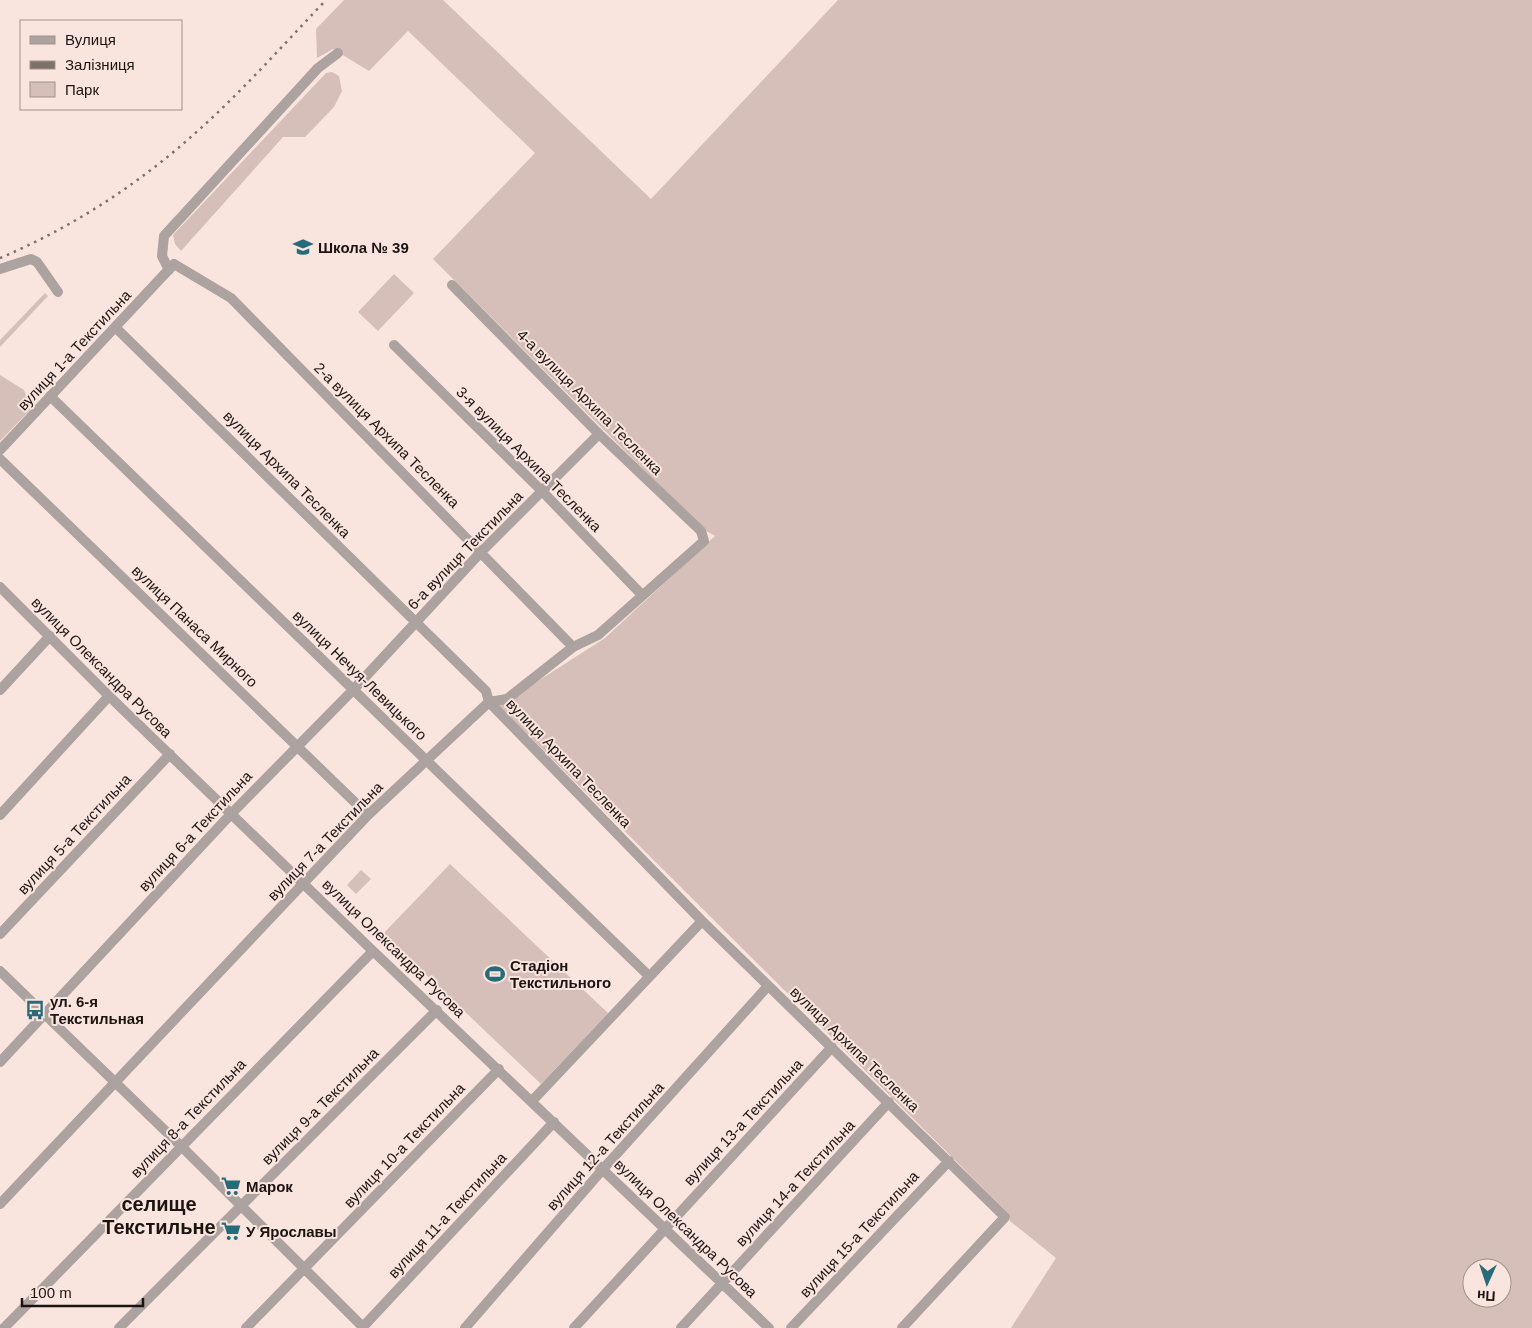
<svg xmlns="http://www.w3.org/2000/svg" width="1532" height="1328" font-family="Helvetica,sans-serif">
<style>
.green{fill:#d7bfb9;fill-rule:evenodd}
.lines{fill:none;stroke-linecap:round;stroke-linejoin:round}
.minor{stroke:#aca2a0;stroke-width:10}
.rail{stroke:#7e706d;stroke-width:2.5;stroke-dasharray:2.5 5;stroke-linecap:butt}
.labels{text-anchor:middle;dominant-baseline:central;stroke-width:4;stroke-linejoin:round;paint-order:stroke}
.poi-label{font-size:15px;font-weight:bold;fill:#1b1412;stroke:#fae4de;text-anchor:start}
.street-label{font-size:15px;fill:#1b1412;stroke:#fae4de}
.district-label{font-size:20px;font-weight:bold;fill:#1b1412;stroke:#fae4de}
</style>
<rect width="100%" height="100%" fill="#fae4de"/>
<!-- green -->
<path class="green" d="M344 0H443L651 199 838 0H1532V1328H1011L1056 1258 1010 1221 1008 1213 499 706 605 638 715 536 703 529 433 259 535 153 408 31 369 71 333 49 317 58 316 29ZM1472 1268H1502V1298H1472Z
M332 72 339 76 342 91 334 107 305 137H283L181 251 175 244 173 235 326 73Z
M394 274 414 293 378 331 358 312Z
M45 293 48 296 0 347V340Z
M0 375 24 390 31 409 0 441Z
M450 864 608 1013 541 1084 383 934Z
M361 870 371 879 356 894 347 885Z"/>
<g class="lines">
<!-- minor -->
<path class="minor" d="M0 269 31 259 37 262 58 292
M169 270 162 256 164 236 318 68 338 53
M116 328 486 691 489 702 702 921 1005 1217 902 1328
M394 345 542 491 642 595
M50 396 649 976
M0 450 174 264 231 298 573 647
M0 459 368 815
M0 587 109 696 373 951 769 1328
M0 690 50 636
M0 815 109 696
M0 934 170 754
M0 971 181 1146 364 1328
M0 1062 231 814 354 689 481 552 599 434
M532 1101 702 921
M0 1204 368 815 489 702 507 699 573 647 598 635 704 541 701 531 599 434 452 285
M4 1328 373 951
M119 1328 437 1010
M246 1328 499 1069
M362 1328 554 1122
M465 1328 603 1169 768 986
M574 1328 832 1047
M681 1328 889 1102
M791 1328 949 1161"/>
<!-- rail -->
<path class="rail" d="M0 258C69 229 136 186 192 136 240 94 282 46 326 0"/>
</g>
<!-- icons -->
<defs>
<symbol id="school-bare" viewBox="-9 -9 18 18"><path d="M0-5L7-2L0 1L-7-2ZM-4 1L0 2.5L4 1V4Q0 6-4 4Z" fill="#256b7a" stroke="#fae4de" stroke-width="2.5" paint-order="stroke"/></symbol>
<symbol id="stadium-bare" viewBox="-9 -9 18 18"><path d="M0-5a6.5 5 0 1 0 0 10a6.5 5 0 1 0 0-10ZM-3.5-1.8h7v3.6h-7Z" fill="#256b7a" stroke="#fae4de" stroke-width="2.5" paint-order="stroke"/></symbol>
<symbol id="bus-bare" viewBox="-9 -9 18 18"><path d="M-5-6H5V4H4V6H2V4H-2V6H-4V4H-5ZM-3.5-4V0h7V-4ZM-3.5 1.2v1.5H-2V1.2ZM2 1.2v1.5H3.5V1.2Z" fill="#256b7a" stroke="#fae4de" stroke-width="2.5" paint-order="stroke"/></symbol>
<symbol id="supermarket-bare" viewBox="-9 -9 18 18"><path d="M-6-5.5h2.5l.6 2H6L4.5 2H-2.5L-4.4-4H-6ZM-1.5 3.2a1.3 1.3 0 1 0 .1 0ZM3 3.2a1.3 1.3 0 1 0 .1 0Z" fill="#256b7a" stroke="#fae4de" stroke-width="2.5" paint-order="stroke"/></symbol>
</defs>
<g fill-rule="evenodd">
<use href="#school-bare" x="289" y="233" width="28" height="28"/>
<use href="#stadium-bare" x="481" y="960" width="28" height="28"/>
<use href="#bus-bare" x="21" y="996" width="28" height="28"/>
<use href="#supermarket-bare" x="217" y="1172" width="28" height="28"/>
<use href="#supermarket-bare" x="217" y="1217" width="28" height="28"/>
</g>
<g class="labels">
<!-- poi labels -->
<g class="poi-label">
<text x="318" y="247">Школа № 39</text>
<text x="510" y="965">Стадіон<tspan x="510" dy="17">Текстильного</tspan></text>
<text x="50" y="1001">ул. 6-я<tspan x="50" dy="17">Текстильная</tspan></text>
<text x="246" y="1186">Марок</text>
<text x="246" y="1231">У Ярославы</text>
</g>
<!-- street labels -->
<g class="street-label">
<text transform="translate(74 350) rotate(-47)">вулиця 1-а Текстильна</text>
<text transform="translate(590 402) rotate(45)">4-а вулиця Архипа Тесленка</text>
<text transform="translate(387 435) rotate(45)">2-а вулиця Архипа Тесленка</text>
<text transform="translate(529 459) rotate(45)">3-я вулиця Архипа Тесленка</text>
<text transform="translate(287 474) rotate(45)">вулиця Архипа Тесленка</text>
<text transform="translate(465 550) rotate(-46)">6-а вулиця Текстильна</text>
<text transform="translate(195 626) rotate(44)">вулиця Панаса Мирного</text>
<text transform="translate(102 667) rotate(45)">вулиця Олександра Русова</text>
<text transform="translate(360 675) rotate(44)">вулиця Нечуя-Левицького</text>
<text transform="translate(569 763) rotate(46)">вулиця Архипа Тесленка</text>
<text transform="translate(195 831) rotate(-47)">вулиця 6-а Текстильна</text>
<text transform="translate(74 834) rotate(-47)">вулиця 5-а Текстильна</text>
<text transform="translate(325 841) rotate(-46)">вулиця 7-а Текстильна</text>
<text transform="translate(394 948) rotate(44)">вулиця Олександра Русова</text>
<text transform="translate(855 1049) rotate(44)">вулиця Архипа Тесленка</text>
<text transform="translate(320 1106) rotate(-45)">вулиця 9-а Текстильна</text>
<text transform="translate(188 1118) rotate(-46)">вулиця 8-а Текстильна</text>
<text transform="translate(743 1122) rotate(-47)">вулиця 13-а Текстильна</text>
<text transform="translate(404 1145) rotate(-46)">вулиця 10-а Текстильна</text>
<text transform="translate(605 1146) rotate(-48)">вулиця 12-а Текстильна</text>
<text transform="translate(795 1183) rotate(-47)">вулиця 14-а Текстильна</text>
<text transform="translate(447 1215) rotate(-47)">вулиця 11-а Текстильна</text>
<text transform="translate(686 1228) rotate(44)">вулиця Олександра Русова</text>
<text transform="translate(859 1234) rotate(-47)">вулиця 15-а Текстильна</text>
</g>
<!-- district labels -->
<g class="district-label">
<text x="159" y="1204">селище<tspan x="159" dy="23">Текстильне</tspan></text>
</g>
</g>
<!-- legend -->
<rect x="20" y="20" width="162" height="90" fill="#fae4de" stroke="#a1918c"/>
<rect x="30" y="36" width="25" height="8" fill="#aca2a0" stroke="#a1918c"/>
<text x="65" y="45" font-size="15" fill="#1b1412">Вулиця</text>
<rect x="30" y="61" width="25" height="8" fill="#7e706d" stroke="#a1918c"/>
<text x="65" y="70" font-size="15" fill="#1b1412">Залізниця</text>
<rect x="30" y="82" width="25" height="15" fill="#d7bfb9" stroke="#a1918c"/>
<text x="65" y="95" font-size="15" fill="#1b1412">Парк</text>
<!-- north arrow -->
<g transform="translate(1487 1283) rotate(183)"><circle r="24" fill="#fae4de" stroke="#a1918c"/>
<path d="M0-4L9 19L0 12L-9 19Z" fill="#256b7a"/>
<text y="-8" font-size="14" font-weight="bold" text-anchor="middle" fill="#1b1412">Пн</text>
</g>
<!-- scale -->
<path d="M22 1298v8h121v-8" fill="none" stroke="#1b1412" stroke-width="2.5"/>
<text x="30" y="1298" font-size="15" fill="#1b1412" stroke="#fae4de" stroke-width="4" paint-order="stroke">100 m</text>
</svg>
